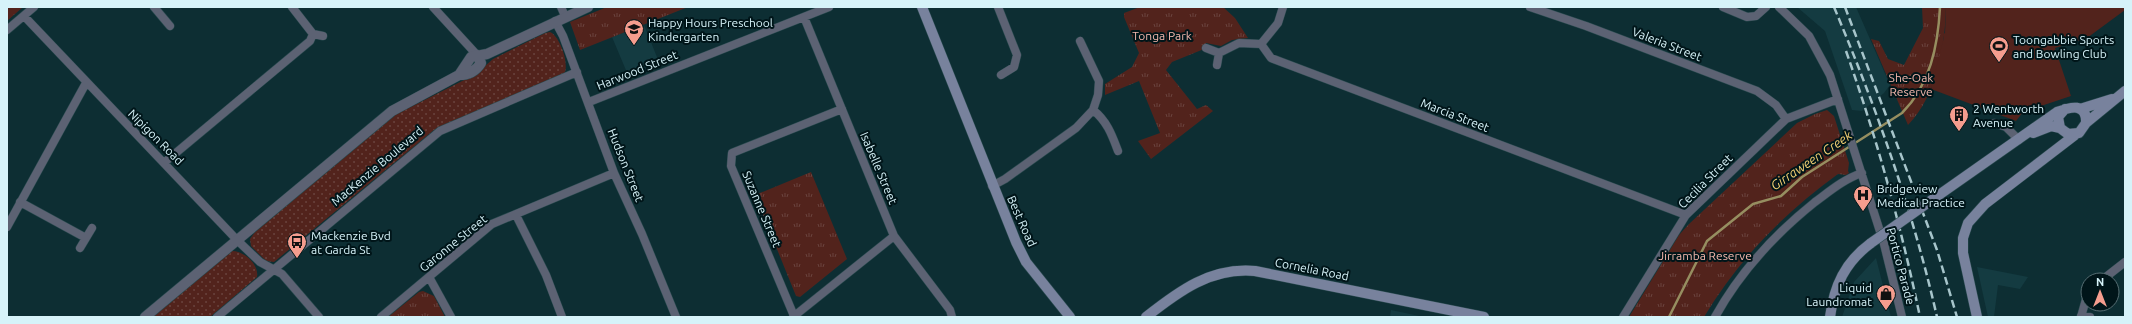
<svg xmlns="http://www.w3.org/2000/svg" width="2132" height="324" font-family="Ubuntu,sans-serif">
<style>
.built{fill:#143b41}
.grass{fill:url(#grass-dots)}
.park{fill:url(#park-tufts)}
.garden{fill:#52231c}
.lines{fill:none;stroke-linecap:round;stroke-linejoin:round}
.stream{stroke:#968e60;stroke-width:2.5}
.minor-casing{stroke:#294a4f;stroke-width:9}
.tertiary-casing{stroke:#294a4f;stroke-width:11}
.secondary-casing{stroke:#294a4f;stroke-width:11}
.minor{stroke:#5c6273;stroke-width:8}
.tertiary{stroke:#5c6273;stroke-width:10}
.secondary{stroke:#78829d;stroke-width:10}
.rail{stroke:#a7c5cb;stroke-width:2.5;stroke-dasharray:8 4;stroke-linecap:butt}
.secondary-bridge-casing{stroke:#294a4f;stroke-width:11;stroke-linecap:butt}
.secondary-bridge{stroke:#78829d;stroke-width:10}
.labels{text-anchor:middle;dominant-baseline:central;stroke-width:4;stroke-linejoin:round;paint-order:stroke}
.poi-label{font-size:12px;fill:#d6f3f9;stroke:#001519;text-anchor:start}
.park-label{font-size:12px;fill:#f4b8ad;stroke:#001519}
.street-label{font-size:12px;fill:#d6f3f9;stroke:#001519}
.water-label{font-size:13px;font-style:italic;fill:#f5d274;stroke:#001519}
</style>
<defs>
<pattern id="grass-dots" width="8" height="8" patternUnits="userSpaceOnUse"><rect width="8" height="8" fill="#52231c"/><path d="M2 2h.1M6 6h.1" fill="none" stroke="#6a433e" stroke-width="1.8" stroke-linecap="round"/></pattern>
<pattern id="park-tufts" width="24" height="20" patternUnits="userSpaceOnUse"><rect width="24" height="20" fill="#52231c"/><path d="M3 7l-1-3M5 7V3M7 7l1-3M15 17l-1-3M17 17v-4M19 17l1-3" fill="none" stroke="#6a433e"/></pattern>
</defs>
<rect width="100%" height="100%" fill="#0d2e33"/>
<!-- built -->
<path class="built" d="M1797 7H1856L1890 85 1884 93 1862 111 1852 110 1825 31Z
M644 25 659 62 628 75 612 37Z
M1876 258 1891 317H1842L1854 282Z
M1977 267 2028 277 2020 289 1998 285 1994 317H1988Z
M1391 310 1424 317H1390Z"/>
<!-- grass -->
<path class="grass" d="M550 32C560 36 570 65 564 74L434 130 274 262 266 261 251 246 250 239 255 232 395 115 476 74 493 59 545 33Z
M232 251C244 251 259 264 257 277L210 317H153Z"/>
<!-- park -->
<path class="park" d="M7 7H23L7 21Z
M607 7H688L580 50 570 22Z
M1140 7H1223L1235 18 1248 38 1232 40 1221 46 1206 43 1204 49 1172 62 1166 70 1197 109 1206 105 1213 111 1151 159 1138 141 1160 133 1139 81 1105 95V84L1132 67 1139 53 1124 17V13Z
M1922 7H1946C1945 47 1937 95 1908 125L1871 39 1879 41 1888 59 1904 65 1923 28Z
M1827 110 1834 116 1849 163 1848 171 1849 173 1846 175 1838 174C1783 214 1739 259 1704 317H1629L1679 235 1689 224 1797 123 1815 114Z
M811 172 847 259 800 297 796 296 755 195Z
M423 291 434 296 445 317H388L419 292Z"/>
<!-- garden -->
<path class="garden" d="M1946 7H2125V10L2087 38 2055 48 2071 96 2023 112 2016 121 1931 89 1944 37 1943 34 1945 33Z"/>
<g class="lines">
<!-- stream -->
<path class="stream" d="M1669 317 1707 241 1753 204 1781 196 1802 177 1902 113C1930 85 1938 46 1940 7"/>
<defs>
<path id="minor" d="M154 7 170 26
M292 7 313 34 323 36
M433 7 477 55
M561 7 565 16
M998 7 1017 55 1014 67 1001 75
M1530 7 1586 26 1757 91 1776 105 1786 119
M1723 7 1747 17 1756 16 1766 7
M1779 7 1809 36 1830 75 1884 244 1902 317
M24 16 237 240 260 262 282 274 319 317
M804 17 894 236 950 310 952 317
M555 21 563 36 614 173 642 234 676 317
M7 30 34 7
M1261 44 1278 23 1283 7
M1206 48 1219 53 1239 43 1261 44 1271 58 1686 215
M1217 65 1219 53
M589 102 829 7
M1093 110C1107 121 1112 135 1118 151
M1994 123 2006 127 2019 140
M165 162 310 41 313 34
M992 186 1005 179 1076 128 1093 110 1098 95 1099 81 1080 41
M20 202 86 238
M516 215 546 275 562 317
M7 227 86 83
M80 248 92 228
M429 277 451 317
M2102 280 2125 262
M794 316 731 166 732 153 842 109
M2081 316 2090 317
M217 317 440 131 577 72
M381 317 492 224 614 173
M793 317 894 236
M1623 317 1686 215 1786 119 1838 99
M1715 317C1740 272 1775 234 1815 202 1830 191 1844 179 1862 173
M2081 317 2088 292"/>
<path id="tertiary" d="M459 75C469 75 476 71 481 63L477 55
M145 317 392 111 459 75 471 57 487 54 588 7"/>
<path id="secondary" d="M922 7 1016 242 1026 262 1070 317
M2080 109 2112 99
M2086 123 2125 91
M2033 133 2051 126 2060 128
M1936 197 2057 112C2070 107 2087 102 2086 123L2079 133 2068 134 2060 128 2058 117 2065 109
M1146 317C1179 291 1211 267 1255 271L1484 317
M1830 317C1834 286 1845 262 1871 243
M1977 317 1963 253V238L1968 223 1985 204 2075 135"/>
</defs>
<!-- minor casing -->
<use href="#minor" class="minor-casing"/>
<!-- tertiary casing -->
<use href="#tertiary" class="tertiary-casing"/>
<!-- secondary casing -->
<use href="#secondary" class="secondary-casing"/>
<!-- minor -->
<use href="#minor" class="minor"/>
<!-- tertiary -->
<use href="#tertiary" class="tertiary"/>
<!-- secondary -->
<use href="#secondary" class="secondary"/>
<!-- rail -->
<path class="rail" d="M1834 7C1876 107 1913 211 1937 317
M1845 7 1937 250 1957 317
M1846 51C1877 139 1901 226 1920 317"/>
<defs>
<path id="secondary-bridge" d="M1871 243 1936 197"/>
</defs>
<!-- secondary-bridge casing -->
<use href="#secondary-bridge" class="secondary-bridge-casing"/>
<!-- secondary-bridge -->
<use href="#secondary-bridge" class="secondary-bridge"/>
</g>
<!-- icons -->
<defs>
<symbol id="school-pin" viewBox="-11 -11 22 30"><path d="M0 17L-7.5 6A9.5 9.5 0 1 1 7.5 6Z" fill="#f59d8e" stroke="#001519"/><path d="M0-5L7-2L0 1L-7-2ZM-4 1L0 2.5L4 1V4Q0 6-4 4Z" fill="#111"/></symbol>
<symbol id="stadium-pin" viewBox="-11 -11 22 30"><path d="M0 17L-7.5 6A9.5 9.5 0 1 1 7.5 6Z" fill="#f59d8e" stroke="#001519"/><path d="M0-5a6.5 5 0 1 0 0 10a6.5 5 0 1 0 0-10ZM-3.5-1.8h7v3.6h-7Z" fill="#111"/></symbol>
<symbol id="building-pin" viewBox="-11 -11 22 30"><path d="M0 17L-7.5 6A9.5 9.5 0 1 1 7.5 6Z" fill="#f59d8e" stroke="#001519"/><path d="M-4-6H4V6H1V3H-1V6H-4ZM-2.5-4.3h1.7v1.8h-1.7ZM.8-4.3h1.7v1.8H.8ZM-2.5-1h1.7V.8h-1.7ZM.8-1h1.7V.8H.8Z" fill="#111"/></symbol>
<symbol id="hospital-pin" viewBox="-11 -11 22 30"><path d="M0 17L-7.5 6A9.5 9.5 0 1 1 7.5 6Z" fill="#f59d8e" stroke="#001519"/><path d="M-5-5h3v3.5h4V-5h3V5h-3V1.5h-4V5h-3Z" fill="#111"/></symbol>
<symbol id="bus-pin" viewBox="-11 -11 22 30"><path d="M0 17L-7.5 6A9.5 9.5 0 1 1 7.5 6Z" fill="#f59d8e" stroke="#001519"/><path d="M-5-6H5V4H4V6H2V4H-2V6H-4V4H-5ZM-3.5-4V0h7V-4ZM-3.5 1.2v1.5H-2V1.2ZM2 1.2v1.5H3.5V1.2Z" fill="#111"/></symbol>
<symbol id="shop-pin" viewBox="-11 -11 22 30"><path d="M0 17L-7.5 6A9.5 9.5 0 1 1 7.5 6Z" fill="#f59d8e" stroke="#001519"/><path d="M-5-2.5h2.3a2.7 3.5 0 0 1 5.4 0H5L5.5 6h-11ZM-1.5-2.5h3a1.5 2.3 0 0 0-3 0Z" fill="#111"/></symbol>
</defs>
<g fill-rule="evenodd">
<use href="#school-pin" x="623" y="18" width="22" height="30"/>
<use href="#stadium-pin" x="1988" y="35" width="22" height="30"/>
<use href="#building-pin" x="1948" y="104" width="22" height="30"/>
<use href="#hospital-pin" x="1852" y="184" width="22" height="30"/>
<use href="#bus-pin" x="286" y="231" width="22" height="30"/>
<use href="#shop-pin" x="1875" y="283" width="22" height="30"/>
</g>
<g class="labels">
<!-- poi labels -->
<g class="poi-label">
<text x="648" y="22">Happy Hours Preschool<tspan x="648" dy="14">Kindergarten</tspan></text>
<text x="2013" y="39">Toongabbie Sports<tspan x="2013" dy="14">and Bowling Club</tspan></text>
<text x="1973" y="108">2 Wentworth<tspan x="1973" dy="14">Avenue</tspan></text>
<text x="1877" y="188">Bridgeview<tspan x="1877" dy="14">Medical Practice</tspan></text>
<text x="311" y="235">Mackenzie Bvd<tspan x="311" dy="14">at Garda St</tspan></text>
<text x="1872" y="287" text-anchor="end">Liquid<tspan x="1872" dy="14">Laundromat</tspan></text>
</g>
<!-- park labels -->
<g class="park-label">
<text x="1162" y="35">Tonga Park</text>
<text x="1911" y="77">She-Oak<tspan x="1911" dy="14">Reserve</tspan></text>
<text x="1705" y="255">Jirramba Reserve</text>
</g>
<!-- street labels -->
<g class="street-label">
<text transform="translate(1667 44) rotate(21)">Valeria Street</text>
<text transform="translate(637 70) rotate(-22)">Harwood Street</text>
<text transform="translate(1455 115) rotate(21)">Marcia Street</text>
<text transform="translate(156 137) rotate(45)">Nipigon Road</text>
<text transform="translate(626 165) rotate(68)">Hudson Street</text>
<text transform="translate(377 166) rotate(-40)">MacKenzie Boulevard</text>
<text transform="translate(879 168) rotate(67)">Isabelle Street</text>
<text transform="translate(1705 181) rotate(-45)">Cecilia Street</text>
<text transform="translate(762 209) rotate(67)">Suzanne Street</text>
<text transform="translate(1022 221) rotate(66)">Best Road</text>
<text transform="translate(453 243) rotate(-39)">Garonne Street</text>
<text transform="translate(1901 266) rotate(75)">Portico Parade</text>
<text transform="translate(1312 269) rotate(11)">Cornelia Road</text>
</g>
<!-- water labels -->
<g class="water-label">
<text transform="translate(1811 160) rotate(-34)">Girraween Creek</text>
</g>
</g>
<!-- border -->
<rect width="2132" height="324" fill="none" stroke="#d6f3f9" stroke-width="16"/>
<!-- north arrow -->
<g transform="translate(2100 292)"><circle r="19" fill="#001519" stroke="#566e73"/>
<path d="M0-3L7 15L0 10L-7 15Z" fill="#f59d8e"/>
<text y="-6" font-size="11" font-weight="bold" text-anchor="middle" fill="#d6f3f9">N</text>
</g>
</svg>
